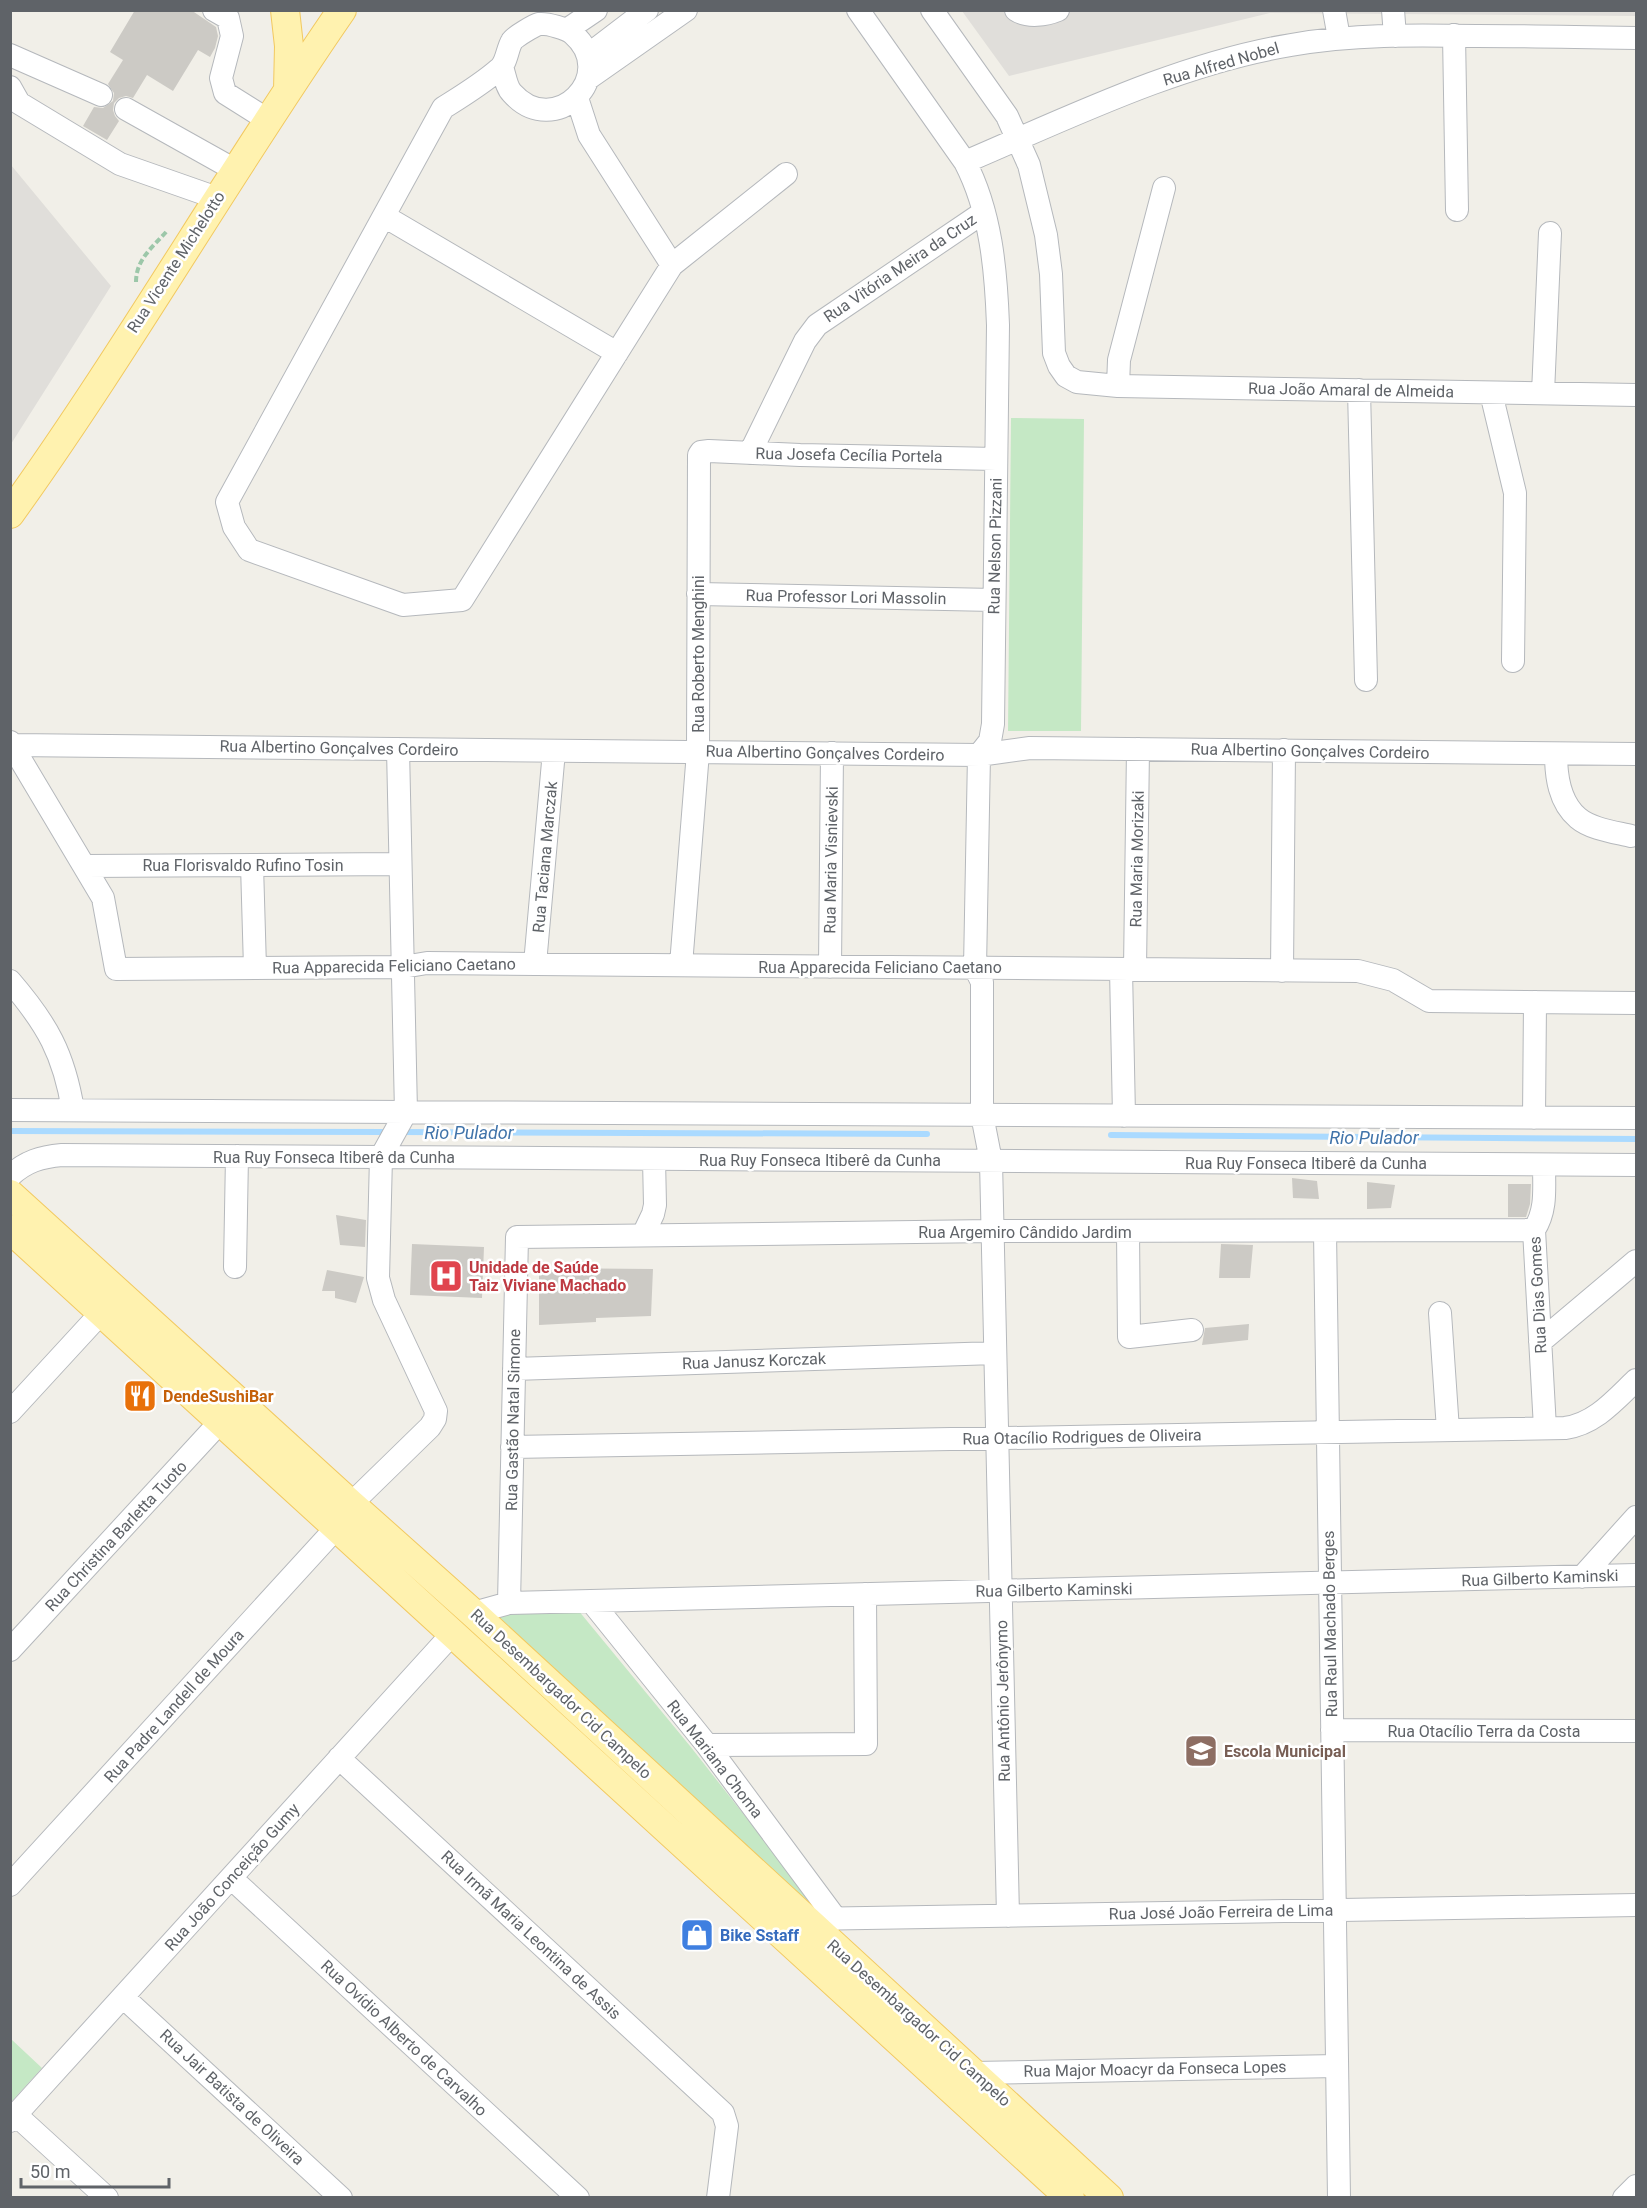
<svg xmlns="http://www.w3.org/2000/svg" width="1647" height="2208" font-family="Roboto,sans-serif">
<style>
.industrial{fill:#e0deda}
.green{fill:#c5e8c5}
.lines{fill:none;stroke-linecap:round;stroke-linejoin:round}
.stream{stroke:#aadaff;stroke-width:6}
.building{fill:#cccac5}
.minor-casing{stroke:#b5b8bc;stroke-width:24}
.major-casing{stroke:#f2c960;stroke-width:30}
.path{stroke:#9cc7a9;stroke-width:4;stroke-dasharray:6 3;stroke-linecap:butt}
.minor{stroke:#fff;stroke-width:22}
.major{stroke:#fff2af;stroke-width:28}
.labels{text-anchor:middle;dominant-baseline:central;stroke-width:5;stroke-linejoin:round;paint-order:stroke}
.street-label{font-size:16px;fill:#5f6368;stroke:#fff}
.health-label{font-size:16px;font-weight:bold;fill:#be3a42;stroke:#fff;text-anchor:start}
.food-label{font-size:16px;font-weight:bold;fill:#c56008;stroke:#fff;text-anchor:start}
.education-label{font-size:16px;font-weight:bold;fill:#785e54;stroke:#fff;text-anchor:start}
.shop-label{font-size:16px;font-weight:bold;fill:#366cbe;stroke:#fff;text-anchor:start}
.water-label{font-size:18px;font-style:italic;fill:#4174aa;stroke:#fff}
</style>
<rect width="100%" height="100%" fill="#f1efe8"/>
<!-- industrial -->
<path class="industrial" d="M1636 10V16L1270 13 1009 76 962 11Z
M11 165 111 286 11 444Z"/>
<!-- green -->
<path class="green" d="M1011 418 1084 419 1081 731H1008Z
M578 1610 690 1746 814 1904 809 1909 490 1611Z
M11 2039 42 2068 11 2102H10Z"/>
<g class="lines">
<!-- stream -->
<path class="stream" d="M10 1131 388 1132
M401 1132 927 1134
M1111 1135 1636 1139"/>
</g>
<!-- building -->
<path class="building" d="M135 10H191L216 27 218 36 215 48 210 57 198 50 173 91 147 75 133 98 126 96 119 98 114 103 113 110 115 116 119 121 107 140 83 126 94 107 103 108 113 101 114 93 108 84 123 60 110 52Z
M1292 1178 1317 1181 1319 1199 1293 1198Z
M1367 1182 1395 1185 1391 1208 1367 1209Z
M1508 1184H1531L1530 1204 1526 1217H1508Z
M336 1215 366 1220 365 1247 340 1245Z
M412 1244 484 1247 482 1298 410 1295Z
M1221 1244 1253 1245 1250 1278H1219Z
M539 1268 653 1269 651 1316 596 1318V1322L539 1325Z
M327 1270 364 1277 356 1303 335 1298V1291H322Z
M1249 1324 1248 1340 1202 1345 1205 1328Z"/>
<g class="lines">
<defs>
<path id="minor" d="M214 10 228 18 232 36 221 78 225 93 268 120
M858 10 965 162C991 212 996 270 998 325L993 724 990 741 979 755 975 968 982 982V1115L991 1161 1008 1916
M932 10 1007 116 1029 165 1046 235 1051 274 1054 353 1059 366 1066 376 1077 382 1118 386 1636 395
M1016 10C1028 18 1046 15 1058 10
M1334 10 1339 38
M1393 10 1395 36
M568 29 596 10
M1454 35 1457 210
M10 55 101 95
M588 55 647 10
M502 67C505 75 506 87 512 93 555 141 620 75 573 34 568 29 547 23 539 24 535 25 514 37 512 41 507 49 507 63 499 69 482 84 462 96 443 108L227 502 234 527 249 550 403 605 462 600 672 265 786 174
M589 78 686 10
M10 87 19 103 120 164 217 198
M577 98 589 135 672 265
M126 109 235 170
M965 162C1068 118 1180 63 1291 45 1352 34 1415 35 1477 36 1530 36 1583 37 1636 38
M384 216 617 353
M1118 386 1119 360 1164 188
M1359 390 1366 680
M1491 393 1515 493 1513 661
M1543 393 1550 233
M750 453 805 341 817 325 984 212
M698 594 994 600
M10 742 103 898 116 969 403 967 427 963 1358 971 1393 980 1429 1001 1636 1003
M12 745 979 755 1030 748 1636 754
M1556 754C1556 776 1559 802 1578 818 1591 829 1614 832 1631 836
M252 865 255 968
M86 866 400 864
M535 964 554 751
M681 965 698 752 699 455 701 452 709 451 800 455 996 459
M830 967 832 753
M1121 969 1124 1116
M1135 969 1138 749
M1282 971 1284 750
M10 981C47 1024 64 1054 73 1110
M10 1110 1636 1118
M1534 1118 1535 1002
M1544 1165C1544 1188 1547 1210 1534 1230L1545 1428
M10 1176C26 1161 41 1157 62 1155L1636 1165
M1128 1231 1129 1337 1192 1330
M1325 1231 1339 2198
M643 1235 653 1214 655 1205 654 1159
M235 1267 237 1156
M1440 1313 1448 1430
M1540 1342 1636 1261
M514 1369 995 1353
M10 1412 102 1312
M512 1447 1565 1428C1595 1424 1615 1400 1636 1380
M351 1504 430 1427 435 1419 436 1411 384 1300 378 1278 381 1157 406 1112 398 749
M1582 1577 1636 1517
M591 1601 707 1745 836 1919
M509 1603 517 1237 992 1231 1534 1230
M473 1613 509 1603 1636 1575
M10 1650 221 1421
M1332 1730 1636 1731
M707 1745 866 1744 865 1594
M339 1758 723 2113 727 2126 718 2198
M231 1878 578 2198
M10 1885 337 1527
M805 1919 1636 1905
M123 1997 341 2198
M973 2073 1337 2066
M16 2115 107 2198
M10 2121 453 1633
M1624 2198 1636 2186"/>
<path id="major" d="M285 10 289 46 288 90
M10 514C127 351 227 176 342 10
M10 1194 351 1504 473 1613 1109 2198
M10 1229 1070 2198"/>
</defs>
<!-- minor casing -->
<use href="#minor" class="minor-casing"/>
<!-- major casing -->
<use href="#major" class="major-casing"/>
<!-- path -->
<path class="path" d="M136 282C136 259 153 247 167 231"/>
<!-- minor -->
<use href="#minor" class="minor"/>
<!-- major -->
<use href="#major" class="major"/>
</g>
<!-- icons -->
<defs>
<symbol id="hospital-square" viewBox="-11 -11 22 22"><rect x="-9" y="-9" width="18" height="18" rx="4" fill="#e0444e" stroke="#fff"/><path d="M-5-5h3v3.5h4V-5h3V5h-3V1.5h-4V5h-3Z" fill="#fff"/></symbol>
<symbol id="restaurant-square" viewBox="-11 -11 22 22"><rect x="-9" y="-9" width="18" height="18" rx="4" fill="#e8710a" stroke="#fff"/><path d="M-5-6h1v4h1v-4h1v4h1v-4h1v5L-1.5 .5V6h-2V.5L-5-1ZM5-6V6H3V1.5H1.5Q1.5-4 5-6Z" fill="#fff"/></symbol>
<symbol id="school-square" viewBox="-11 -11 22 22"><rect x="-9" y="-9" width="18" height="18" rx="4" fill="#8d6e63" stroke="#fff"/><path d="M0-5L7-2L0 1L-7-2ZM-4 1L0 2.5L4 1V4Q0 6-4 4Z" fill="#fff"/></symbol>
<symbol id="shop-square" viewBox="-11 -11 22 22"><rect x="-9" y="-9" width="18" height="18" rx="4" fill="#3f7fe0" stroke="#fff"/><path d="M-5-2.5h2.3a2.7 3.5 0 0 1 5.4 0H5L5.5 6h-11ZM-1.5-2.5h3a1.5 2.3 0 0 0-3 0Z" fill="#fff"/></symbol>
</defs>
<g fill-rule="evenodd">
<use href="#hospital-square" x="427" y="1257" width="38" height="38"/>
<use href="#restaurant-square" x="121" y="1377" width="38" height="38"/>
<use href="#school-square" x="1182" y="1732" width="38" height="38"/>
<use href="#shop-square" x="678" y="1916" width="38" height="38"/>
</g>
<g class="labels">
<!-- street labels -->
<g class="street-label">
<text transform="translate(1221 64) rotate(-16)">Rua Alfred Nobel</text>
<text transform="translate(176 262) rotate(-57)">Rua Vicente Michelotto</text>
<text transform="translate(900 268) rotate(-34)">Rua Vitória Meira da Cruz</text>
<text transform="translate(1351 390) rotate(1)">Rua João Amaral de Almeida</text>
<text transform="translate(849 455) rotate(1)">Rua Josefa Cecília Portela</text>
<text transform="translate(995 546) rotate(-89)">Rua Nelson Pizzani</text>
<text transform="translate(846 597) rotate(1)">Rua Professor Lori Massolin</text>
<text transform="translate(698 654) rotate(-90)">Rua Roberto Menghini</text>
<text transform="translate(339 748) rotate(1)">Rua Albertino Gonçalves Cordeiro</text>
<text transform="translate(1310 751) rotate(1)">Rua Albertino Gonçalves Cordeiro</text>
<text transform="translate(825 753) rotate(1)">Rua Albertino Gonçalves Cordeiro</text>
<text transform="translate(545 857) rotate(-85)">Rua Taciana Marczak</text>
<text transform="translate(1137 859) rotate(-89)">Rua Maria Morizaki</text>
<text transform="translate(831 860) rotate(-89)">Rua Maria Visnievski</text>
<text x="243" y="865">Rua Florisvaldo Rufino Tosin</text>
<text transform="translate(394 966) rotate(-1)">Rua Apparecida Feliciano Caetano</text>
<text x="880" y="967">Rua Apparecida Feliciano Caetano</text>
<text x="334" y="1157">Rua Ruy Fonseca Itiberê da Cunha</text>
<text x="820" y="1160">Rua Ruy Fonseca Itiberê da Cunha</text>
<text x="1306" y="1163">Rua Ruy Fonseca Itiberê da Cunha</text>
<text x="1025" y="1232">Rua Argemiro Cândido Jardim</text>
<text transform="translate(1538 1295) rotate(-93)">Rua Dias Gomes</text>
<text transform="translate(754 1361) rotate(-2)">Rua Janusz Korczak</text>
<text transform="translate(513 1420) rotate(-89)">Rua Gastão Natal Simone</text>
<text transform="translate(1082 1437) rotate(-1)">Rua Otacílio Rodrigues de Oliveira</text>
<text transform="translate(116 1536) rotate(-47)">Rua Christina Barletta Tuoto</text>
<text transform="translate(1540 1578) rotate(-2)">Rua Gilberto Kaminski</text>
<text transform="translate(1054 1590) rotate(-1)">Rua Gilberto Kaminski</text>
<text transform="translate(1330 1624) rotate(-91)">Rua Raul Machado Berges</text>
<text transform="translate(561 1694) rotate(43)">Rua Desembargador Cid Campelo</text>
<text transform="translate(1003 1701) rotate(-91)">Rua Antônio Jerônymo</text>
<text transform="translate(174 1706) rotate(-48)">Rua Padre Landell de Moura</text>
<text x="1484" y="1731">Rua Otacílio Terra da Costa</text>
<text transform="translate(715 1759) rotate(52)">Rua Mariana Choma</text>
<text transform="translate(232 1877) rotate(-48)">Rua João Conceição Gumy</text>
<text transform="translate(1221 1912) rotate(-1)">Rua José João Ferreira de Lima</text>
<text transform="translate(531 1935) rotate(43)">Rua Irmã Maria Leontina de Assis</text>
<text transform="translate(919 2023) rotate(42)">Rua Desembargador Cid Campelo</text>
<text transform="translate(404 2038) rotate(43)">Rua Ovídio Alberto de Carvalho</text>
<text transform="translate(1155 2069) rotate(-1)">Rua Major Moacyr da Fonseca Lopes</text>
<text transform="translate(232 2097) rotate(43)">Rua Jair Batista de Oliveira</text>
</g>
<!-- health labels -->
<g class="health-label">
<text x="469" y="1267">Unidade de Saúde<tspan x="469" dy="18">Taiz Viviane Machado</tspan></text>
</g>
<!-- food labels -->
<g class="food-label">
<text x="163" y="1396">DendeSushiBar</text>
</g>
<!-- education labels -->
<g class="education-label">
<text x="1224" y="1751">Escola Municipal</text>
</g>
<!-- shop labels -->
<g class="shop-label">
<text x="720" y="1935">Bike Sstaff</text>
</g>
<!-- water labels -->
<g class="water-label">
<text x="469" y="1132">Rio Pulador</text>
<text x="1374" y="1137">Rio Pulador</text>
</g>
</g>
<!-- border -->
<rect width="1647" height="2208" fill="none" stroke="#5f6368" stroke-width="24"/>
<!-- scale -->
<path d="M21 2178v9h148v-9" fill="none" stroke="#5f6368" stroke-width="3"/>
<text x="30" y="2178" font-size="18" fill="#5f6368" stroke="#ffffff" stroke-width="4.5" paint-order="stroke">50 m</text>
</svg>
